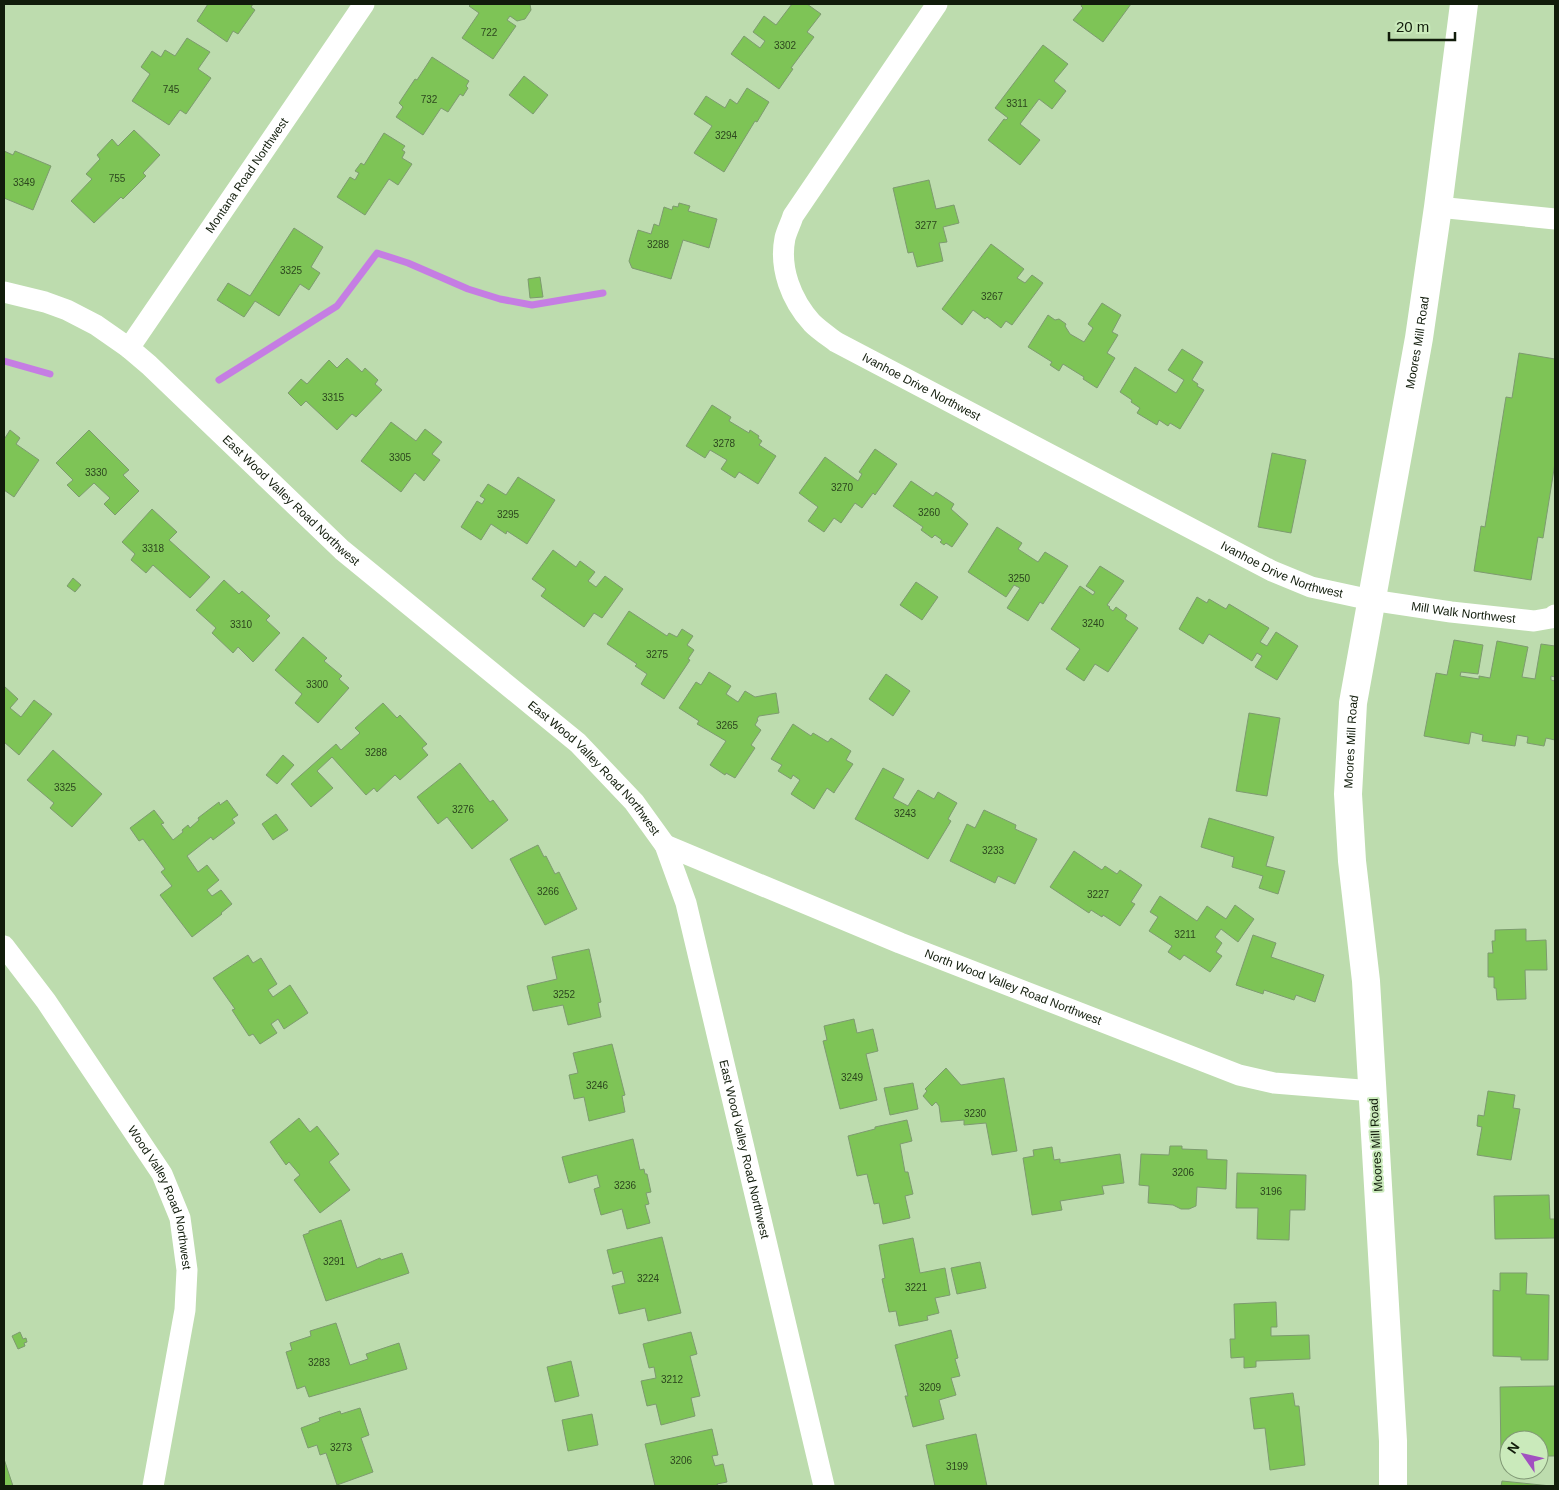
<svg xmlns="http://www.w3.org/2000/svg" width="1559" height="1490" font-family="Arial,sans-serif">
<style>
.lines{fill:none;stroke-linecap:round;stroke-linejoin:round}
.stream{stroke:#c57de3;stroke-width:7}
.building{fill:#7ec456;stroke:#7d9b6f}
.street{stroke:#fff;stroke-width:21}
.secondary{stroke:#fff;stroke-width:28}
.labels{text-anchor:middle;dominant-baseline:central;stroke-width:4;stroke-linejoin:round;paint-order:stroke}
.number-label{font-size:10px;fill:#2c461e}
.street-label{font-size:12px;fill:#111c0b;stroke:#caeabb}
</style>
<rect width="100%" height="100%" fill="#bddcae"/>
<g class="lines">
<!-- stream -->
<path class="stream" d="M4 361 50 374
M219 380 337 306 377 253 408 263 468 289 500 299 532 305 603 293"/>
</g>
<!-- building -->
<path class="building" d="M208 4H253L251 7 255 10 238 34 233 31 227 42 197 21Z
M471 4H530L531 10 525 19 517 21 510 16 507 20 516 26 493 59 462 38 479 13 469 6Z
M792 4H807L821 14 807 32 814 37 791 68 793 69 779 89 731 54 744 36 760 48 765 41 753 32 764 16 776 25Z
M1082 4H1131L1103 42 1073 20 1083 8 1081 6Z
M187 38 210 52 198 69 211 78 186 114 180 110 169 125 132 101 150 74 141 67 152 51 161 57 165 50 175 56Z
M1043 45 1068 64 1054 81 1066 91 1052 109 1039 99 1020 124 1040 140 1020 165 988 140 1004 119 1006 120 1008 118 995 108Z
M432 57 469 81 466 86 468 88 463 96 460 94 448 112 441 108 423 135 396 117 403 107 399 103 415 79 417 80Z
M524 76 548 95 533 114 509 95Z
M747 88 769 102 757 122 755 121 724 172 694 153 712 126 694 114 706 96 725 108 730 99 737 104Z
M134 130 160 155 143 173 146 176 123 199 121 197 94 223 71 201 92 179 86 174 100 159 97 155 112 139 118 146Z
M384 133 405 146 402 150 405 152 402 158 412 164 398 185 389 179 365 215 337 197 350 177 355 180 359 173 355 171 361 163 364 165Z
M4 151 13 155 15 151 51 166 33 210 4 198Z
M929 180 936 209 954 205 959 223 943 227 947 242 939 243 943 261 917 267 913 252 908 253 893 188Z
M679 203 690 206 688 211 717 219 709 248 683 240 671 279 632 268 629 261 638 230 651 234 654 224 659 226 664 207 672 210 673 206 678 207Z
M294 228 323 247 311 267 320 273 309 290 300 284 279 316 255 301 244 317 217 300 228 283 250 296Z
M991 244 1024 269 1017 278 1025 283 1032 275 1043 283 1012 325 1006 321 1001 328 987 317 985 319 973 310 962 325 942 309Z
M540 277 543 297 530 298 528 279Z
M1102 303 1121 315 1112 332 1118 335 1107 353 1115 358 1097 388 1083 379 1084 377 1063 364 1059 371 1050 365 1052 362 1028 347 1048 315 1055 320 1059 319 1066 324 1065 326 1070 334 1084 342 1093 328 1088 324Z
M1182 349 1203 362 1192 380 1198 384 1197 386 1204 390 1180 429 1170 423 1168 426 1159 420 1157 425 1137 413 1140 408 1131 402 1132 400 1120 392 1135 367 1176 393 1184 380 1168 370Z
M1519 353 1555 359V463L1543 538 1538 537 1531 580 1474 571 1481 526 1485 527 1506 397 1512 398Z
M347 358 362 372 365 368 378 380 375 384 382 390 356 417 352 414 337 430 306 401 301 406 288 393 301 379 307 384 329 360 337 368Z
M712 405 731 417 729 421 749 433 750 430 759 436 758 438 762 441 759 445 776 456 758 484 739 472 735 478 721 469 727 460 710 450 705 458 686 446Z
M391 422 416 441 425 429 442 442 432 454 440 460 424 481 415 473 401 492 361 461Z
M10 430 20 438 16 444 39 460 14 497 4 490V437L5 438Z
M89 430 129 470 123 475 139 491 115 515 104 504 110 498 94 483 79 497 67 485 73 480 56 463Z
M875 449 897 464 875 495 873 493 862 508 855 503 841 523 834 518 824 532 808 521 818 507 799 493 825 457 858 481 862 474 859 472Z
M1272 453 1306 460 1291 533 1258 527Z
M518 477 555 500 527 544 507 531 506 534 491 524 481 540 461 527 477 501 482 504 485 499 480 496 488 484 506 495Z
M911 481 933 496 936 492 954 504 951 509 968 524 952 547 946 543 944 545 940 542 942 540 935 535 932 538 921 530 923 527 893 506Z
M152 509 177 532 169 540 210 577 190 598 153 565 146 573 131 560 135 554 122 542Z
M997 527 1022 543 1018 549 1038 562 1045 552 1068 566 1043 604 1040 602 1028 621 1007 608 1020 588 1014 585 1006 597 968 572Z
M553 550 576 567 580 561 595 572 588 581 596 587 605 576 623 589 602 618 594 613 584 627 541 596 546 589 532 579Z
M1100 566 1124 581 1107 605 1110 607 1109 608 1113 611 1116 607 1127 615 1125 619 1138 628 1108 672 1095 664 1084 681 1066 669 1080 649 1051 629 1080 586 1093 595 1095 592 1086 586Z
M73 578 81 585 75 592 67 586Z
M224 580 239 594 242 591 270 616 266 620 280 633 253 662 238 647 233 653 212 633 216 628 196 610Z
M916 582 938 597 922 620 900 605Z
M1197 597 1207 603 1209 599 1226 609 1229 604 1269 628 1260 642 1267 646 1276 632 1298 646 1277 680 1255 667 1262 656 1257 653 1252 661 1209 634 1203 644 1179 629Z
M629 611 667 636 669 633 677 637 682 629 693 636 687 645 694 650 688 659 690 660 664 699 641 684 647 674 635 666 637 664 607 644Z
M303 637 327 658 324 661 342 676 339 679 349 688 318 723 295 703 302 694 275 670Z
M1454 640 1483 645 1478 674 1461 672 1460 676 1479 679V676L1490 678 1497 641 1528 647 1522 677 1535 679 1541 644 1555 646V677L1551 676V680L1555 681V740L1546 738 1544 746 1527 743 1528 737 1517 735 1515 746 1482 741 1483 735 1471 732 1469 744 1424 736 1436 673 1447 675Z
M709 672 731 686 726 694 738 702 745 691 755 697 776 693 779 713 759 716 757 719 758 720 755 725 761 730 751 745 755 748 735 778 726 773 725 775 710 765 726 741 697 724 699 721 679 708 696 682 701 685Z
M886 674 910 691 893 716 869 699Z
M4 686 18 699 10 708 21 717 34 700 52 714 19 755 4 742Z
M383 703 397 718 400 715 427 744 422 748 428 755 400 780 395 775 377 792 374 788 366 795 332 757 317 771 333 788 311 807 291 784 336 744 341 750 360 733 355 728Z
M1249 713 1280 718 1267 796 1236 791Z
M793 724 811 736 813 733 828 742 831 738 851 751 846 760 853 764 835 791 834 793 827 788 814 809 791 794 800 780 793 775 791 779 778 771 782 765 771 759Z
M53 750 102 794 72 827 50 808 54 803 27 780Z
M283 755 294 765 277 784 266 775Z
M460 763 490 802 493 800 508 820 472 849 447 817 438 824 417 797Z
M883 768 904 779 893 798 908 806 918 790 934 799 938 792 957 803 948 819 951 821 928 859 855 819Z
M227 800 238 815 232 819 235 823 213 840 211 837 187 856 198 872 207 865 219 880 207 890 212 896 221 890 232 904 221 913 222 914 192 937 160 895 172 886 161 872 165 869 143 839 139 841 130 828 154 810 164 823 161 824 173 840 183 832 182 830 188 825 190 828 199 820 198 818 219 802 220 805Z
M984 810 1016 825 1015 829 1037 839 1015 884 998 876 995 883 950 861 967 824 975 828Z
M276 814 288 830 273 840 262 824Z
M1209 818 1274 837 1266 866 1285 871 1278 894 1259 888 1263 876 1232 867 1234 857 1201 847Z
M538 845 544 857 546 856 555 874 559 872 577 909 545 925 510 859Z
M1074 851 1102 870 1105 866 1117 874 1120 870 1142 885 1131 902 1135 904 1120 926 1103 915 1102 917 1091 910 1089 913 1050 887Z
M1160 896 1197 921 1207 906 1226 919 1235 905 1254 919 1238 942 1221 929 1215 937 1222 943 1216 952 1222 956 1210 972 1184 955 1180 960 1168 952 1172 946 1149 931 1158 917 1150 912Z
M1526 929V941L1546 940 1547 970H1525L1526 999 1497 1000 1496 988H1494V977H1488V953H1493L1492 941H1495V930Z
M1253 935 1276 943 1271 957 1324 975 1315 1002 1296 995 1294 1000 1264 990 1263 994 1236 985Z
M589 949 601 1002 598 1003 601 1017 568 1025 563 1005 533 1011 527 986 557 979 552 957Z
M248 955 253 963 261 958 277 984 268 990 273 997 290 985 308 1013 284 1029 278 1019 271 1024 277 1033 260 1044 253 1034 249 1036 232 1010 235 1009 213 978Z
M854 1019 857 1033 873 1029 878 1051 866 1054 877 1100 840 1109 823 1041 827 1040 824 1026Z
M612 1044 625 1095 622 1096 625 1112 589 1121 584 1097 574 1099 569 1075 578 1073 573 1053Z
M946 1068 961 1085 1004 1078 1017 1151 992 1155 986 1123 964 1125V1120L941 1122 939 1106 936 1102 932 1106 923 1096 927 1091 925 1089Z
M913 1083 918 1109 890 1115 884 1088Z
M1488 1091 1515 1095 1513 1108 1520 1109 1511 1160 1477 1155 1482 1127 1477 1126 1478 1115 1484 1116Z
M299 1118 310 1132 317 1126 339 1154 329 1162 350 1190 320 1213 294 1180 300 1175 289 1162 286 1165 270 1142Z
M907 1120 912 1141 900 1144 905 1172H908L913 1194 905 1196 910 1218 883 1224 879 1203 874 1204 867 1174 857 1176 848 1136 875 1129V1127Z
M633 1139 640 1170 644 1169 645 1174H647L651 1192 646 1193 649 1204 645 1205 650 1223 627 1229 622 1209 601 1215 594 1189 600 1187 597 1175 569 1183 562 1157Z
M1170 1146H1182V1149L1207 1150V1159L1227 1160 1226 1189 1197 1187 1196 1206 1189 1209H1181L1173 1205 1148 1203 1149 1186 1139 1185 1141 1154 1169 1155Z
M1052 1147 1054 1160 1060 1159V1163L1120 1154 1124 1183 1102 1186 1104 1194 1060 1201 1062 1210 1032 1215 1023 1158 1034 1156 1033 1150Z
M1237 1173 1306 1175 1305 1210H1290L1289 1240 1257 1239 1258 1208H1236Z
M1549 1195 1550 1219H1555V1238L1495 1239 1494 1196Z
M341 1220 357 1268 380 1258 381 1260 402 1253 409 1273 326 1301 303 1235 309 1233V1231Z
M662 1237 681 1313 648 1321 645 1308 619 1314 612 1286 625 1283 622 1271 613 1274 607 1250Z
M913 1238 920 1273 945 1268 950 1295 935 1298 939 1313 927 1316 928 1320 899 1326 896 1311 889 1312 882 1279 885 1278 879 1245Z
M980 1262 986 1288 957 1294 951 1268Z
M1500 1273H1527L1526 1294 1549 1295 1548 1360H1521V1357L1493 1356V1290L1500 1291Z
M1276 1302 1277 1327H1271V1336L1309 1335 1310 1359 1256 1361V1367L1244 1368V1357L1231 1358 1230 1339H1235L1234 1304Z
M336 1323 350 1365 368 1359 366 1354 399 1343 407 1369 309 1397 305 1386 297 1389 286 1352 292 1350 290 1343 311 1336 310 1331Z
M951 1330 958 1358 955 1359 960 1376 951 1378 956 1395 939 1400 944 1419 913 1427 905 1396H908L895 1345Z
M20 1332 23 1339 26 1338 27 1342 24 1343 25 1346 18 1349 12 1336Z
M691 1332 697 1354 690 1356 700 1396 691 1398 695 1416 661 1425 656 1404 647 1406 641 1381 656 1378 654 1367 649 1368 643 1344Z
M571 1361 579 1396 555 1402 547 1367Z
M1555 1386V1456H1539V1440H1509V1458L1501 1459 1500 1387Z
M1293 1393 1295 1406H1299L1305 1465 1270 1470 1265 1428 1254 1429 1250 1398Z
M360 1408 369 1435 361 1438 373 1472 337 1485 326 1453 320 1455 317 1445 308 1448 301 1428 320 1421 319 1418 340 1411 341 1414Z
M592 1414 598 1445 568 1451 562 1420Z
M712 1429 718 1455 712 1456 715 1466 723 1464 727 1482 717 1484 718 1486H655L645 1444Z
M976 1434 987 1486H935L926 1445Z
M4 1459 13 1486H4Z
M1502 1481 1551 1486H1501Z"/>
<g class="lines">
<!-- street -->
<g class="street">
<path id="s1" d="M937 4 793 216C791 223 787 230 785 238 779 268 791 300 812 323 819 330 828 336 836 342L1272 571 1311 587 1371 600 1451 612 1534 621 1551 618 1555 615"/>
<path d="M1438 207 1555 219"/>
<path id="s2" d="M4 292 45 302 67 310 96 325 129 348 149 365 342 550 578 743 634 802 665 845 686 903 824 1486"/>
<path id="s3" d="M129 348 364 4"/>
<path id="s4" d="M665 845 900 943 1239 1075 1274 1083 1373 1091"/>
<path id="s5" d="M4 946 46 1001 162 1174 180 1218 187 1270 185 1310 153 1486"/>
</g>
<!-- secondary -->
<path class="secondary" id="s6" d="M1393 1486V1441L1366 981 1352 861 1348 794 1349 776 1353 703 1419 338 1438 207 1464 4"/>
</g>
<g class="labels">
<!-- number labels -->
<g class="number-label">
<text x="489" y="32">722</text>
<text x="785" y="45">3302</text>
<text x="171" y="89">745</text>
<text x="429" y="99">732</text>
<text x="1017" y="103">3311</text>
<text x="726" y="135">3294</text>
<text x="117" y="178">755</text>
<text x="24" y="182">3349</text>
<text x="926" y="225">3277</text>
<text x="658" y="244">3288</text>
<text x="291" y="270">3325</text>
<text x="992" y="296">3267</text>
<text x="333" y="397">3315</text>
<text x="724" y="443">3278</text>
<text x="400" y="457">3305</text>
<text x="96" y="472">3330</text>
<text x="842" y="487">3270</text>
<text x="929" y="512">3260</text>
<text x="508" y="514">3295</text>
<text x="153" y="548">3318</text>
<text x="1019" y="578">3250</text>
<text x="1093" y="623">3240</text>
<text x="241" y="624">3310</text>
<text x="657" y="654">3275</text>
<text x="317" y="684">3300</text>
<text x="727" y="725">3265</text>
<text x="376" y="752">3288</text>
<text x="65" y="787">3325</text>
<text x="463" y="809">3276</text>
<text x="905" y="813">3243</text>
<text x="993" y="850">3233</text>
<text x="548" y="891">3266</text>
<text x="1098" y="894">3227</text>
<text x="1185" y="934">3211</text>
<text x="564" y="994">3252</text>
<text x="852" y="1077">3249</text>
<text x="597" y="1085">3246</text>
<text x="975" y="1113">3230</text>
<text x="1183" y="1172">3206</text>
<text x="625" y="1185">3236</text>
<text x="1271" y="1191">3196</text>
<text x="334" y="1261">3291</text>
<text x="648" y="1278">3224</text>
<text x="916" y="1287">3221</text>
<text x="319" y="1362">3283</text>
<text x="672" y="1379">3212</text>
<text x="930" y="1387">3209</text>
<text x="341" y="1447">3273</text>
<text x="681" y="1460">3206</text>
<text x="957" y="1466">3199</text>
</g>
<!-- street labels -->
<g class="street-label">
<text stroke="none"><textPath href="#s3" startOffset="209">Montana Road Northwest</textPath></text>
<text stroke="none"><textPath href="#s6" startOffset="1151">Moores Mill Road</textPath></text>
<text stroke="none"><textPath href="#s1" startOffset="499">Ivanhoe Drive Northwest</textPath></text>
<text stroke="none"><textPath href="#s2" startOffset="361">East Wood Valley Road Northwest</textPath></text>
<text stroke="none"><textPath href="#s1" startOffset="904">Ivanhoe Drive Northwest</textPath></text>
<text stroke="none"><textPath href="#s1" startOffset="1092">Mill Walk Northwest</textPath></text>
<text stroke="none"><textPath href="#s6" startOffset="746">Moores Mill Road</textPath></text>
<text stroke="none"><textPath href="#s2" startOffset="766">East Wood Valley Road Northwest</textPath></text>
<text stroke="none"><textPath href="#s4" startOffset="376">North Wood Valley Road Northwest</textPath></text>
<text transform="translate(1376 1145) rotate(-93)">Moores Mill Road</text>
<text stroke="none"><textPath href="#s2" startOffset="1186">East Wood Valley Road Northwest</textPath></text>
<text stroke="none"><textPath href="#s5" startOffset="299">Wood Valley Road Northwest</textPath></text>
</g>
</g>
<!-- border -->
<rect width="1559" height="1490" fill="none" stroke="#111c0b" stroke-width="10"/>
<!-- north arrow -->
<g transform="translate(1524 1455) rotate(304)"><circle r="24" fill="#caeabb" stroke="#809875"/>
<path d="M0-4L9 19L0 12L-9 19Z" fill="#a150c0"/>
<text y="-8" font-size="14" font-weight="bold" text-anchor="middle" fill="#111c0b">N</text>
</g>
<!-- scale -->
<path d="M1389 32v8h66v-8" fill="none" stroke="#111c0b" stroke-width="2.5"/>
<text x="1396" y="32" font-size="15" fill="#111c0b" stroke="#caeabb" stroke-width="4" paint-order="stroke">20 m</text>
</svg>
